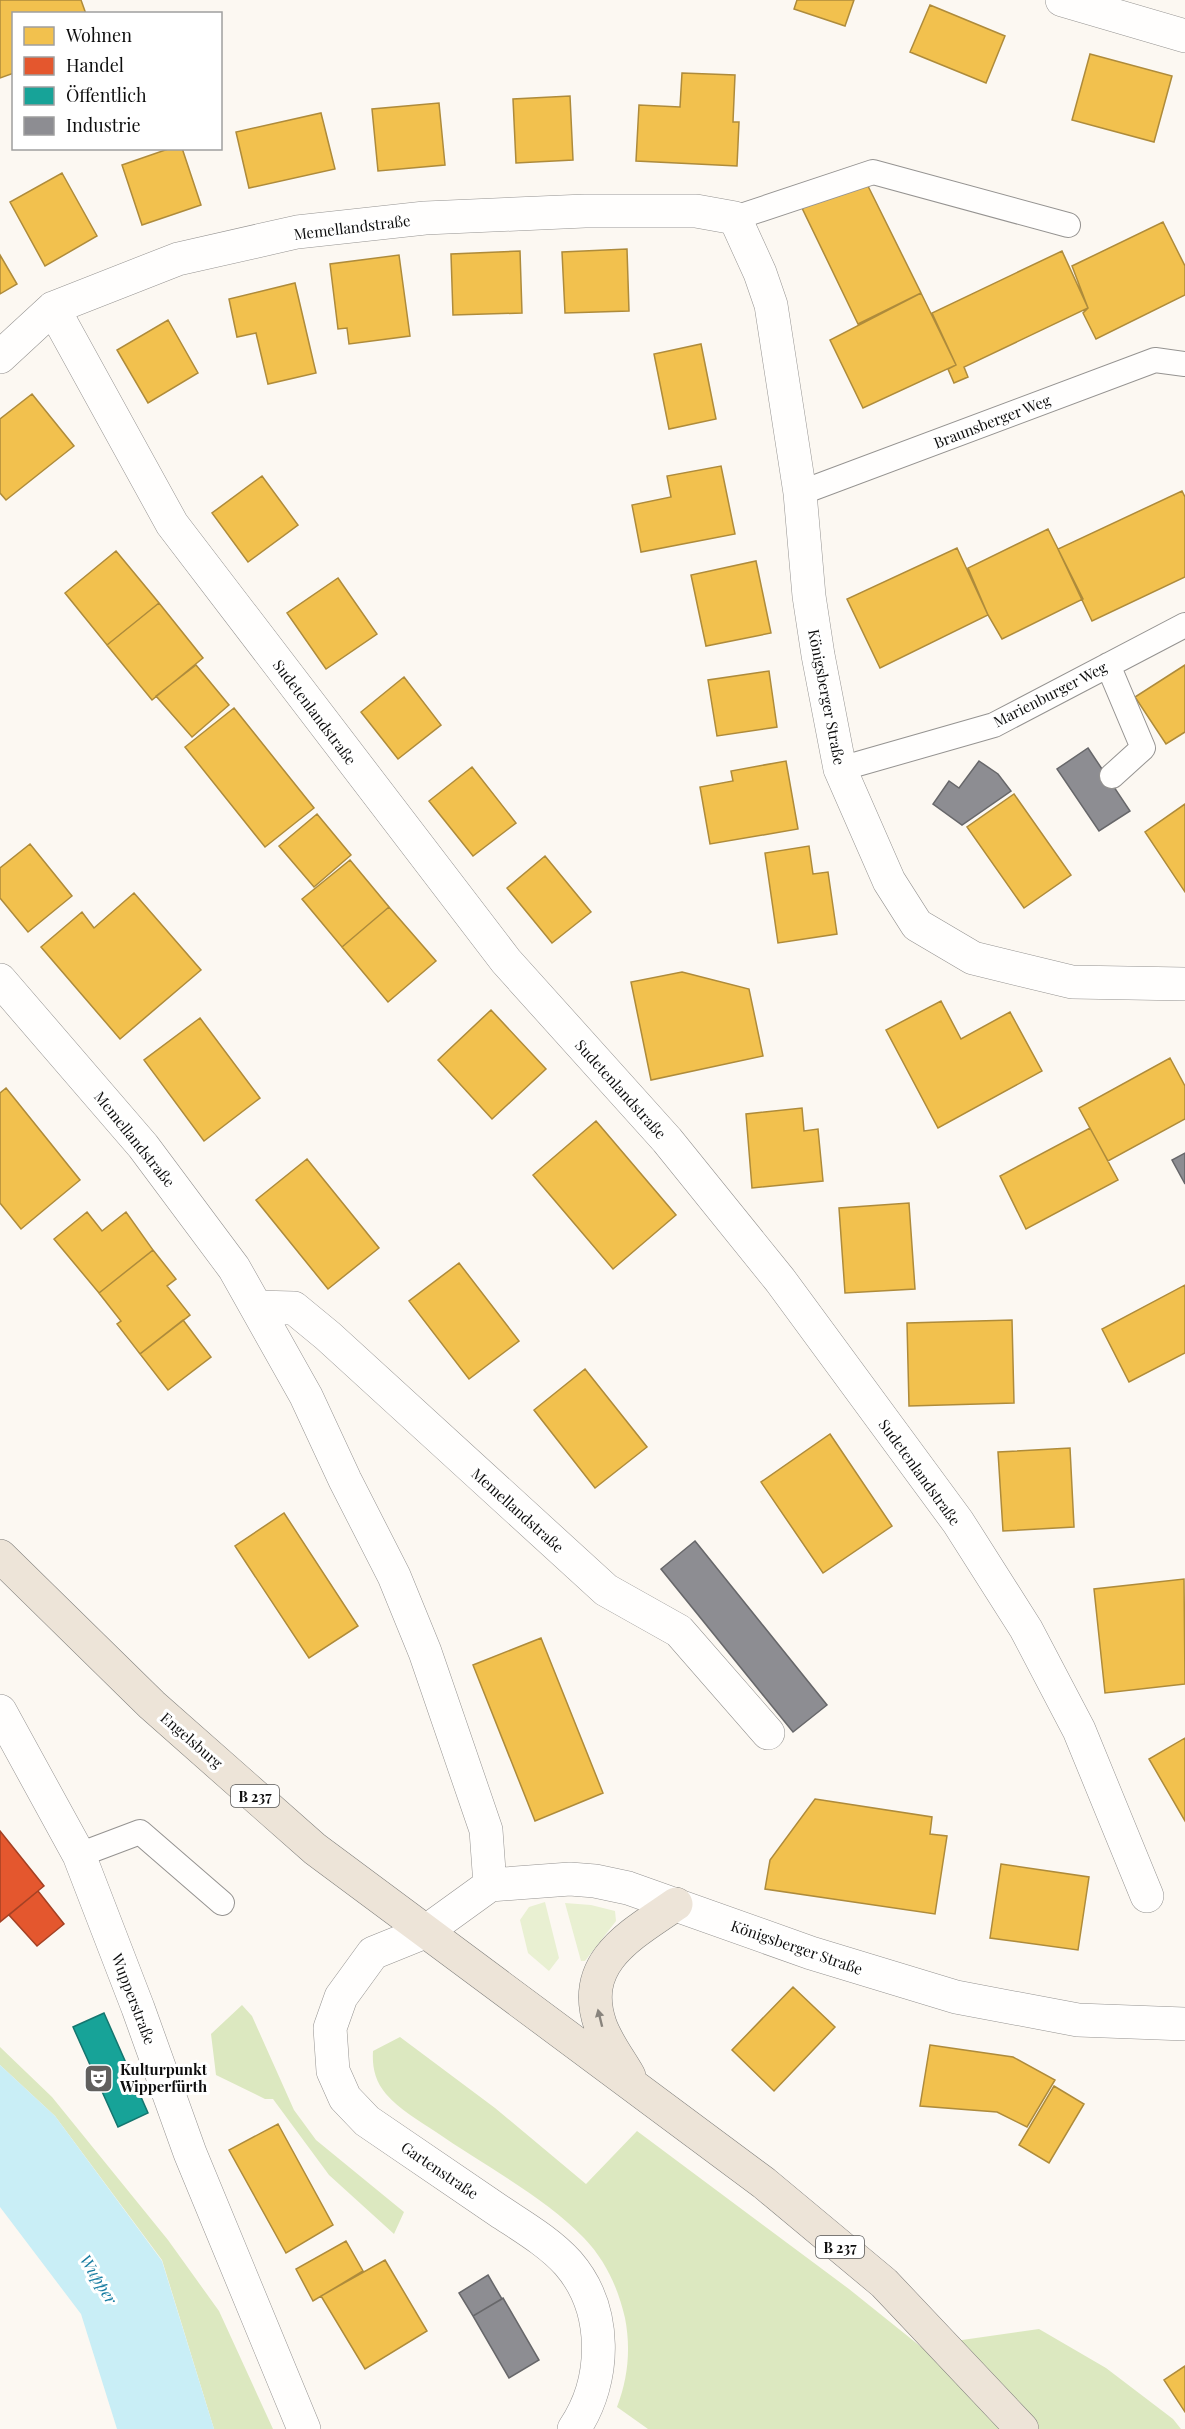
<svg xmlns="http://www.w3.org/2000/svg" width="1185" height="2429" font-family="'Playfair Display',serif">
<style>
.green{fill:#e9f0d2}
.forest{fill:#dce8c0}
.water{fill:#c9eef6}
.homes{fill:#f2c14e;stroke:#ae8b3b;stroke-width:1.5}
.shops{fill:#e4572e;stroke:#a44124;stroke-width:1.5}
.public{fill:#17a398;stroke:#14766f;stroke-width:1.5}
.industry{fill:#8d8d92;stroke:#67676a;stroke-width:1.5}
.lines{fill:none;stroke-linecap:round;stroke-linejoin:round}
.service-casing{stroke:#959391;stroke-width:26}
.minor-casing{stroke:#959391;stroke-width:34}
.primary-casing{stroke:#82817e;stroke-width:34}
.service{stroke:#fffefd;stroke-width:24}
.minor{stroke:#fffefd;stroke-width:33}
.primary{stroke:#ede4d8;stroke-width:33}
.oneway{fill:#89847d}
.labels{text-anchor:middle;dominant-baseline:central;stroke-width:6;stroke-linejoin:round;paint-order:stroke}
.shield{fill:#fff;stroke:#565656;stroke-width:1.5}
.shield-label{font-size:14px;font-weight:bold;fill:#0e0e0e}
.street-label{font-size:15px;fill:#0e0e0e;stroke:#fff}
.poi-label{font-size:15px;font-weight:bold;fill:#0e0e0e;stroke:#fff;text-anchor:start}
.water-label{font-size:16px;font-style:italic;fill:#167ca1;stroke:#fff}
</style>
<rect width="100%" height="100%" fill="#fcf8f2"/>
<!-- green -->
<path class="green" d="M545 1902 559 1958 549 1971 528 1953 520 1920 529 1907Z
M565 1903 591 1905 615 1911 616 1921 585 1961H581Z"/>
<!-- forest -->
<path class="forest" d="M242 2005 252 2016 294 2110 316 2140 404 2212 394 2234 329 2175 273 2099H265L216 2075 211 2034Z
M400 2037 495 2108 586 2184 637 2131 849 2289 920 2346 1039 2329 1106 2368 1173 2419 1181 2429H648L617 2407C628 2378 631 2349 625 2318 618 2288 606 2261 584 2238 546 2198 482 2164 436 2132 419 2121 399 2109 386 2094 375 2081 372 2067 373 2051Z
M0 2047 52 2097 168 2240 219 2311 273 2429H214L162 2260 55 2116 0 2065Z"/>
<!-- water -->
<path class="water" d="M0 2065 55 2116 162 2261 214 2429H117L81 2314 0 2207Z"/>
<!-- homes -->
<path class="homes" d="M0 0H81L86 14H14V73L0 78Z
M797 0H854L845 26 794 9Z
M930 5 1005 36 986 83 910 52Z
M1090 54 1172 76 1154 142 1072 120Z
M682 73 735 75 733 122H739L737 166 636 161 639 105 680 107Z
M570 96 573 160 516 163 513 99Z
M439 103 445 165 378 171 372 109Z
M321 113 335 169 249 188 236 132Z
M171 148H182L201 205 142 225 122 165Z
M62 173 97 236 45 266 10 202Z
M864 178 921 293 858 324 802 208Z
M1163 222 1185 266V295L1096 339 1083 313 1088 308 1072 266Z
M627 249 629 311 565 313 562 252Z
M520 251 522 313 453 315 451 254Z
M1062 251 1088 308 964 367 968 377 954 383 948 369 956 365 932 313Z
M0 255 17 284 0 294Z
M399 255 410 336 349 344 347 328 338 329 330 264Z
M295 283 316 373 268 384 256 333 237 337 229 299Z
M921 293 956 365 863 408 830 340Z
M168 320 198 373 148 403 117 350Z
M701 344 716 419 669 429 654 354Z
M32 394 74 446 6 500 0 493V419Z
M721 466 735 534 641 552 632 505 671 497 667 476Z
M262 476 298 525 248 562 212 513Z
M1182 491 1185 497V577L1092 621 1058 549Z
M1048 529 1083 599 1002 639 988 615 968 568Z
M957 548 988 615 880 668 847 599Z
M116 551 159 603 107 645 65 593Z
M756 561 771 633 706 646 691 575Z
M338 578 377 634 326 669 287 613Z
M159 603 203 658 152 700 107 645Z
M196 665 229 705 192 737 156 696Z
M1185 665V732L1166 744 1135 697Z
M769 671 777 727 717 736 708 680Z
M404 677 441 725 398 759 361 712Z
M234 708 314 808 265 847 185 747Z
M786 761 798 829 710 844 700 787 733 781 731 771Z
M472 767 516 823 473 856 429 801Z
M1014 794 1071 875 1024 908 967 827Z
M1185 804V892L1145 832Z
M317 814 351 855 314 887 279 846Z
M30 844 72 896 28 932 0 898V868Z
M809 846 813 874 828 872 837 934 778 943 765 853Z
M545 856 591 912 552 943 507 888Z
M350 860 389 907 342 947 302 899Z
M134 893 201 970 120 1039 41 947 82 912 94 928Z
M389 907 436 961 388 1002 342 947Z
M682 972 749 989 763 1056 651 1080 631 982Z
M941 1001 961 1039 1010 1012 1042 1071 938 1128 886 1030Z
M491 1010 546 1069 492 1119 438 1060Z
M200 1018 260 1098 204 1141 144 1060Z
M1170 1058 1185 1086V1119L1108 1161 1079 1108Z
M6 1088 80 1180 21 1229 0 1203V1093Z
M802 1108 804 1131 818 1129 823 1181 752 1188 746 1114Z
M596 1121 676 1215 613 1269 533 1175Z
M1090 1128 1118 1180 1026 1229 1000 1176Z
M307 1159 379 1248 328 1289 256 1200Z
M909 1203 915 1289 845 1293 839 1208Z
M87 1212 102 1231 126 1212 153 1250 99 1293 54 1239Z
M153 1250 176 1279 167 1286 190 1315 140 1354 117 1324 121 1321 99 1293Z
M459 1263 519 1341 469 1379 409 1301Z
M1185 1285V1353L1129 1382 1102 1329Z
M183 1320 211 1357 168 1390 140 1354Z
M1012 1320 1014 1403 909 1406 907 1323Z
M585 1369 647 1447 595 1488 534 1410Z
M830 1434 892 1526 823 1573 761 1482Z
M1070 1448 1074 1527 1003 1531 998 1452Z
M284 1513 358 1626 309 1658 235 1546Z
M1184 1579 1185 1684 1105 1693 1094 1589Z
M541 1638 603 1793 535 1821 473 1665Z
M1185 1738V1821L1149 1759Z
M815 1799 932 1817 930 1834 947 1836 935 1914 765 1889 770 1860Z
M1001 1864 1089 1877 1078 1950 990 1938Z
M793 1987 835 2027 774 2091 732 2050Z
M930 2045 1013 2057 1055 2080 1027 2127 997 2112 920 2106Z
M1054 2086 1084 2104 1049 2163 1019 2145Z
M278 2124 333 2225 286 2253 229 2150Z
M346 2241 363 2271 313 2301 296 2269Z
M385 2260 427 2331 365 2369 321 2296Z
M1185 2366V2412L1164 2380Z"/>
<!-- shops -->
<path class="shops" d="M0 1831 44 1886 0 1922Z
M38 1891 64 1924 37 1946 9 1915Z"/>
<!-- public -->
<path class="public" d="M104 2013 148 2113 118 2127 73 2027Z"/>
<!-- industry -->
<path class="industry" d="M1088 748 1130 811 1099 831 1057 769Z
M979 761 998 774 1011 791 962 825 933 804 949 781 959 788Z
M1185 1153V1184L1172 1160Z
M695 1541 827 1705 793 1732 661 1569Z
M488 2275 502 2299 473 2316 459 2293Z
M503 2298 539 2360 509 2378 473 2316Z"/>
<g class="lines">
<defs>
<path id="service" d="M735 218 873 172 1068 225
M800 493 1155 360 1185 364
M1108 665 1143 748 1112 776
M840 769 994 725 1185 625
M79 1855 140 1832 222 1903"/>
<path id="minor" d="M1062 0 1185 36
M53 308 172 524 506 961 667 1140 780 1280 958 1522 1026 1629 1079 1730 1147 1896
M0 357 53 308 178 259 297 232 425 218 585 211H696L735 218 760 273 771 305 800 493 809 596 818 655 840 769 889 881 917 925 973 958 1072 982 1185 984
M0 980 143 1146 234 1268 306 1396 345 1480 394 1576 425 1652 486 1830 490 1885
M257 1307 294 1308 328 1336 606 1590 679 1631 768 1733
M0 1711 79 1855 138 2008 190 2153 304 2429
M574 2429C607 2380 608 2309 568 2263 549 2242 523 2227 499 2211 455 2181 411 2151 367 2121L345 2098 333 2071 330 2028 341 1997 373 1953 425 1932 490 1885 570 1879 595 1881 628 1888 811 1953 956 1997 1078 2020 1185 2024"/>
<path id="primary" d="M0 1556 152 1705 315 1849 764 2183 884 2283 1022 2429
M629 2076C620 2060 606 2042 600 2024 579 1961 633 1934 676 1904"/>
</defs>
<!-- service casing -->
<use href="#service" class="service-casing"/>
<!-- minor casing -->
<use href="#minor" class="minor-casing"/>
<!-- primary casing -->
<use href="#primary" class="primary-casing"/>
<!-- service -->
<use href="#service" class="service"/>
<!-- minor -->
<use href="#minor" class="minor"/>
<!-- primary -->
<use href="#primary" class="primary"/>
</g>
<!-- one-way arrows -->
<defs><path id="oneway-solid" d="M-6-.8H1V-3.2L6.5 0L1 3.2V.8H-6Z" transform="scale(1.5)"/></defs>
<use class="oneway" href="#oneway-solid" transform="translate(600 2018) rotate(-104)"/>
<!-- icons -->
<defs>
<symbol id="theatre-square" viewBox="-11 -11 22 22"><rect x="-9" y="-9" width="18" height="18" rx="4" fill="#61605e" stroke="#fff"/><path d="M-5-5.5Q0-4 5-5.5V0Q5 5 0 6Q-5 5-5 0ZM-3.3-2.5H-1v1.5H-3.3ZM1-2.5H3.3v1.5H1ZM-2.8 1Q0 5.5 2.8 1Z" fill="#fff"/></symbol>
</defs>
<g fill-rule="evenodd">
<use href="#theatre-square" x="82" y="2062" width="33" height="33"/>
</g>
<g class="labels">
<!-- shield labels -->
<g class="shield">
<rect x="231" y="1785" width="48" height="22" rx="4.5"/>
<rect x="816" y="2236" width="48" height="22" rx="4.5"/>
</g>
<g class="shield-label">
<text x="255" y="1796">B 237</text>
<text x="840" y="2247">B 237</text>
</g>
<!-- street labels -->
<g class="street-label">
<text transform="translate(352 227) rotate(-7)">Memellandstraße</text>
<text transform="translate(992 421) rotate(-21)">Braunsberger Weg</text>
<text transform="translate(1050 694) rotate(-27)">Marienburger Weg</text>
<text transform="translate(827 697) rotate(79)">Königsberger Straße</text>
<text transform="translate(315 712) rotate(53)">Sudetenlandstraße</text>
<text transform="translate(621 1089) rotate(48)">Sudetenlandstraße</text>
<text transform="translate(135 1139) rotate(51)">Memellandstraße</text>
<text transform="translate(920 1472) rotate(54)">Sudetenlandstraße</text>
<text transform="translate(518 1510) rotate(42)">Memellandstraße</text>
<text transform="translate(192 1740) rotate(41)">Engelsburg</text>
<text transform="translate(797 1947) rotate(19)">Königsberger Straße</text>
<text transform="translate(134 1999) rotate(69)">Wupperstraße</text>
<text transform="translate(440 2170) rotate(34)">Gartenstraße</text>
</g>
<!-- poi labels -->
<g class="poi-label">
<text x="120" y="2069">Kulturpunkt<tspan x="120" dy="17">Wipperfürth</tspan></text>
</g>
<!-- water labels -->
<g class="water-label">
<text transform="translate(99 2279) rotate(58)">Wupper</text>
</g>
</g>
<!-- legend -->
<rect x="12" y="12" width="210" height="138" fill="#ffffff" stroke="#9f9f9f" stroke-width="1.5"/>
<rect x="24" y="27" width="30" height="18" fill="#f2c14e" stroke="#9f9f9f" stroke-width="1.5"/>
<text x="66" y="42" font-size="18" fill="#0e0e0e">Wohnen</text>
<rect x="24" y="57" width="30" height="18" fill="#e4572e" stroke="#9f9f9f" stroke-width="1.5"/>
<text x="66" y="72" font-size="18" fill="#0e0e0e">Handel</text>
<rect x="24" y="87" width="30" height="18" fill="#17a398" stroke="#9f9f9f" stroke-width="1.5"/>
<text x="66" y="102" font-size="18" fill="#0e0e0e">Öffentlich</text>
<rect x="24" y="117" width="30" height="18" fill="#8d8d92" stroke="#9f9f9f" stroke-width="1.5"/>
<text x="66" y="132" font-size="18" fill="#0e0e0e">Industrie</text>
</svg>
